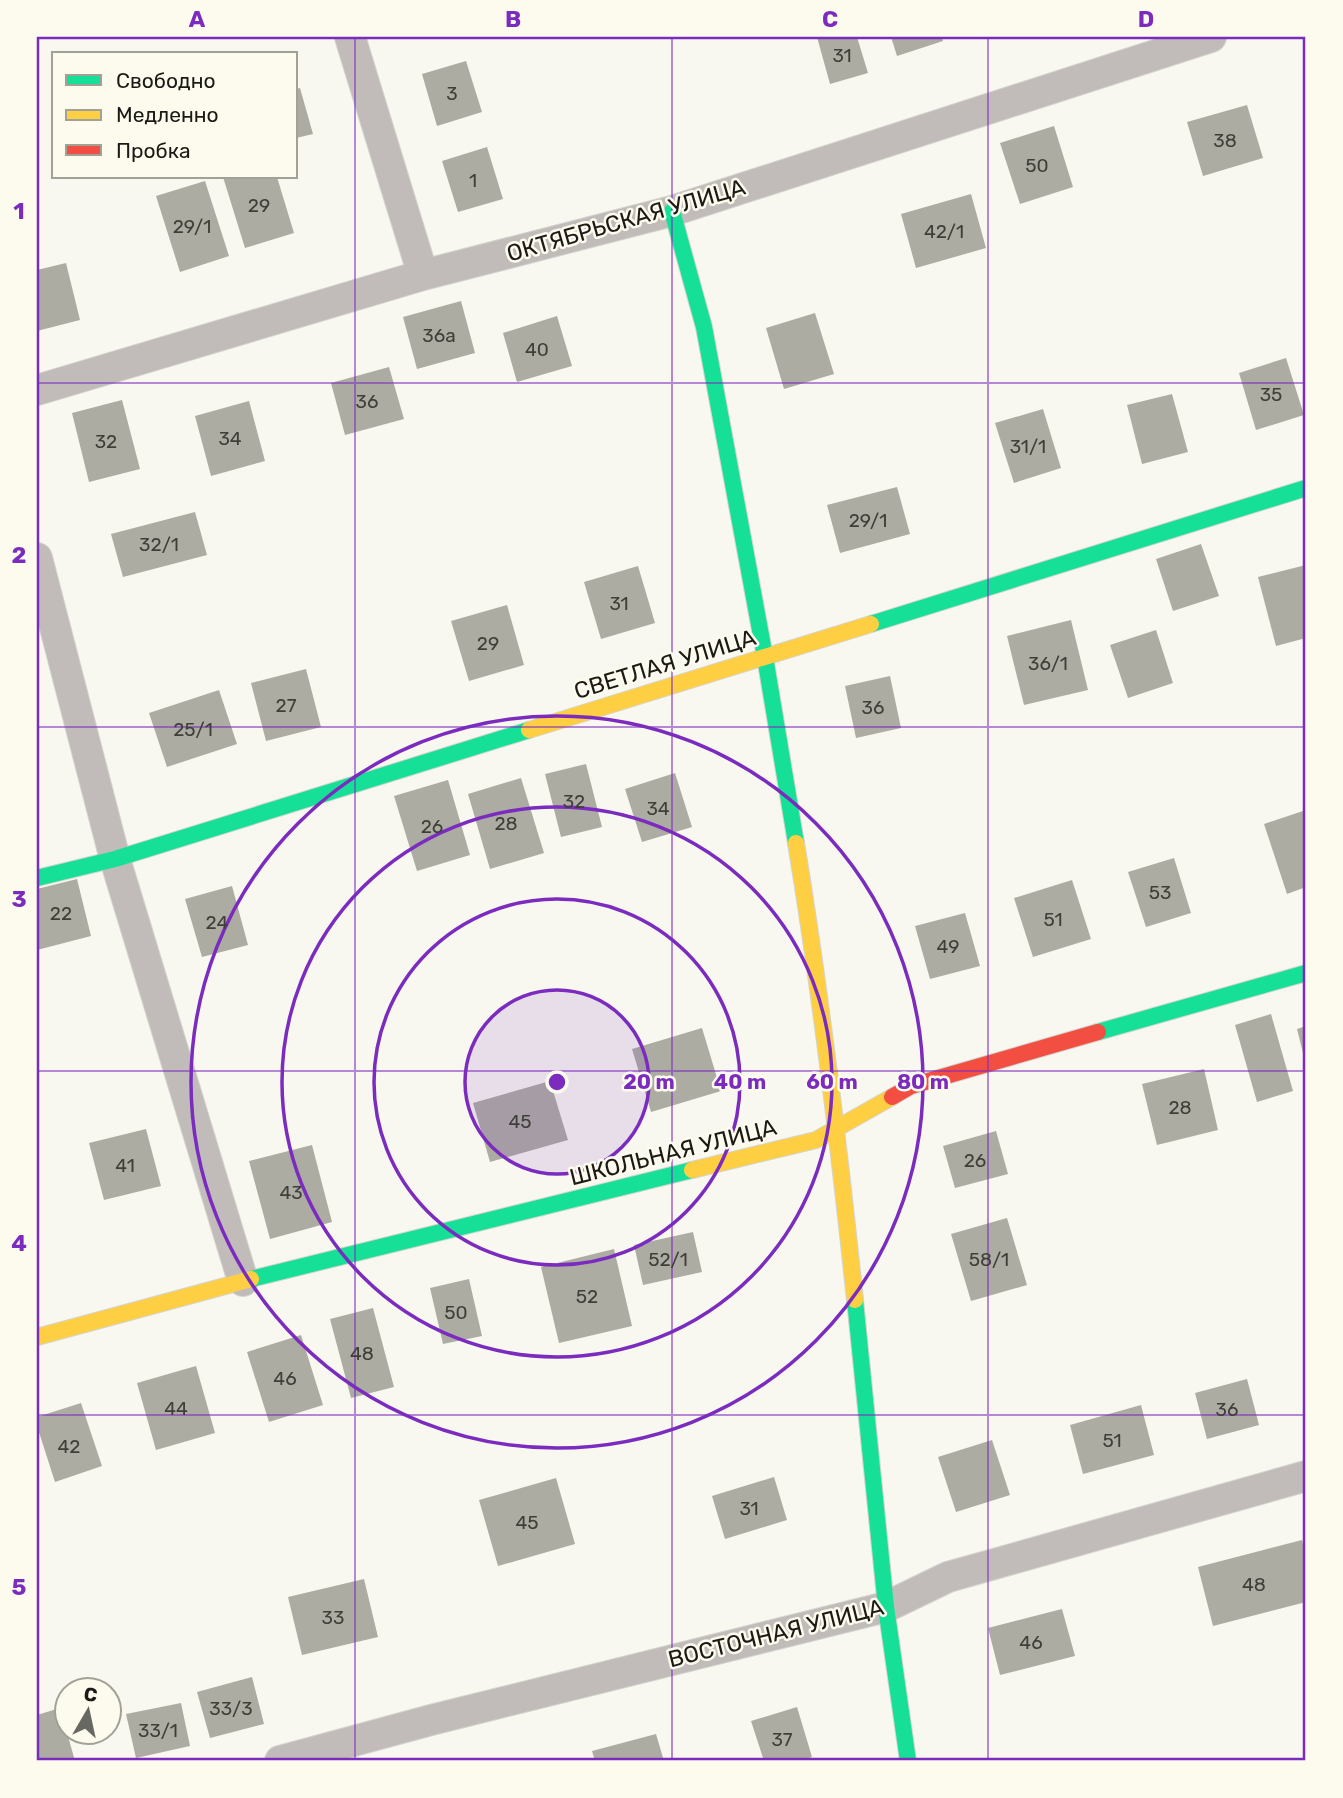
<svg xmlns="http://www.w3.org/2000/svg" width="1343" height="1798" font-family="Rubik,sans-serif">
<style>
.building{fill:#acaca2}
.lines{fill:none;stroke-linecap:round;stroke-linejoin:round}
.street-casing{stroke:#d4d4ce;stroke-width:32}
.fast-casing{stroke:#d4d4ce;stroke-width:18}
.slow-casing{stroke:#d4d4ce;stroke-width:18}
.jam-casing{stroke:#d4d4ce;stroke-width:18}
.street{stroke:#c1bcba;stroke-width:30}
.fast{stroke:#16e098;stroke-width:16}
.slow{stroke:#ffcf43;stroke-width:16}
.jam{stroke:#f24e42;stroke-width:16}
.grid{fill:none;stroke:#7b2cbf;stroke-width:2;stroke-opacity:0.55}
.ring{fill:none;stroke:#7b2cbf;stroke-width:3.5}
.labels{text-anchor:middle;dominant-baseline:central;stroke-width:5;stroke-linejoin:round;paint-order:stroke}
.number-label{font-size:19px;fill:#3f3e39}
.street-label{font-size:23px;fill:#1b1a16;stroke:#fcfbed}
.centre{fill:#7b2cbf;stroke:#fcfbed;stroke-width:3.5}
.ring-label{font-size:21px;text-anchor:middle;font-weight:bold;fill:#7b2cbf;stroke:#fcfbed;stroke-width:5;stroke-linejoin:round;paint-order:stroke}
.neatline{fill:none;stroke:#7b2cbf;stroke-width:2.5}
.grid-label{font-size:23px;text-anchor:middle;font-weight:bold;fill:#7b2cbf}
</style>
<rect width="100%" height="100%" fill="#f8f8f0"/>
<!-- building -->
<path class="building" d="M817 37H857L868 73 830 84Z
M891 37H942L943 41 897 56Z
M466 61 482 112 437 126 422 74Z
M300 88 313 134 296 138V89Z
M1247 105 1263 158 1203 176 1187 122Z
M1054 126 1073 187 1020 204 1000 143Z
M487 147 503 199 458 212 442 161Z
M223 177H277L294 233 245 248Z
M205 181 229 256 180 272 156 196Z
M971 194 986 248 916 268 901 214Z
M66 263 80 320 37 331V270Z
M461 301 475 353 417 369 403 317Z
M815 313 834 374 784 389 766 328Z
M557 316 572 366 517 382 503 333Z
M1286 358 1304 415 1256 430 1239 373Z
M389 367 404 419 345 435 331 383Z
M1172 394 1188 452 1142 464 1127 405Z
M122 400 140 469 89 482 72 413Z
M249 401 265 461 211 476 195 416Z
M1043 409 1061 468 1014 483 995 423Z
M897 487 910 534 840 553 827 505Z
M195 512 207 555 123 577 111 534Z
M1201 544 1219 596 1173 611 1156 559Z
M1306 565V638L1276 646 1258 577Z
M638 566 655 623 601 639 584 582Z
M507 605 524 665 469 681 451 621Z
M1071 620 1088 690 1024 705 1007 636Z
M1156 630 1173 683 1128 698 1110 645Z
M306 669 321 727 266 741 251 683Z
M890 676 901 728 856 738 845 686Z
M219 690 237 744 167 767 149 713Z
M586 764 602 827 561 837 545 774Z
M675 773 692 827 642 842 625 789Z
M521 778 544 853 490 869 468 794Z
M448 780 470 855 417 871 394 796Z
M1306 810V887L1287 894 1264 824Z
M1174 858 1191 913 1146 927 1128 872Z
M77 879 91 936 37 950V889Z
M1072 880 1091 939 1033 957 1014 898Z
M232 886 248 945 202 957 185 899Z
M965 913 980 966 930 979 915 926Z
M1271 1014 1293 1091 1257 1102 1235 1025Z
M1306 1026V1061H1305L1297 1029Z
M702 1028 721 1091 651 1112 632 1049Z
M1204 1069 1218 1130 1157 1145 1142 1084Z
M550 1081 568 1140 490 1162 473 1103Z
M146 1129 161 1186 104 1200 89 1143Z
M996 1131 1008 1174 955 1188 943 1146Z
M312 1145 332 1222 270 1239 249 1161Z
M1007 1218 1027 1285 971 1301 951 1234Z
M693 1232 702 1272 643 1285 634 1245Z
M614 1249 632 1326 559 1343 541 1267Z
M469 1279 482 1336 443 1344 430 1288Z
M373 1308 394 1387 351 1398 330 1319Z
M301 1335 323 1405 269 1422 247 1352Z
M196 1366 215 1433 156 1450 137 1383Z
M1247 1379 1259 1425 1207 1439 1195 1393Z
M81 1403 102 1466 55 1482 37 1426V1417Z
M1141 1405 1154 1455 1083 1474 1070 1425Z
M992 1440 1010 1495 956 1512 938 1457Z
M774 1477 787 1520 725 1539 712 1496Z
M556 1478 575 1544 498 1566 479 1500Z
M1302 1540 1306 1556V1602L1213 1626 1198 1567Z
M364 1579 378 1637 302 1655 288 1597Z
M1062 1609 1075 1656 1000 1675 988 1628Z
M252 1677 264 1724 210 1738 197 1692Z
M181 1703 190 1746 136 1758 126 1714Z
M797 1707 812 1757 800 1761H764L751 1721Z
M60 1708 75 1761H37V1715Z
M656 1734 664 1761H595L592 1751Z"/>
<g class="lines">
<defs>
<path id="street" d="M350 37 423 275
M37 390 423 275 672 211 1211 37
M37 558 115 859 243 1281
M280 1761 431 1720 886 1607 948 1577 1306 1476"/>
<path id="fast" d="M672 211 704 327 765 657 796 843
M871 624 1306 488
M37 878 115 859 529 730
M1098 1032 1306 973
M251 1279 692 1170
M855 1300 886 1607 908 1761"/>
<path id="slow" d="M529 730 871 624
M796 843C821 994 839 1147 855 1300
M692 1170 816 1140 892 1097
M37 1337 251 1279"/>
<path id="jam" d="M892 1097 911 1086 1098 1032"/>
</defs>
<!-- street casing -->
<use href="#street" class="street-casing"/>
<!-- fast casing -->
<use href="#fast" class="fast-casing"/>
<!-- slow casing -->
<use href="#slow" class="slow-casing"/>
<!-- jam casing -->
<use href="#jam" class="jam-casing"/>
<!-- street -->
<use href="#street" class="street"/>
<!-- fast -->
<use href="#fast" class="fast"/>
<!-- slow -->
<use href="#slow" class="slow"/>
<!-- jam -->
<use href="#jam" class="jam"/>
</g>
<!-- grid -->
<path class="grid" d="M355 37V1761M672 37V1761M988 37V1761M37 383H1306M37 727H1306M37 1071H1306M37 1415H1306"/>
<!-- distance rings -->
<circle cx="557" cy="1082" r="92" fill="#7b2cbf" fill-opacity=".12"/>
<g class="ring">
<circle cx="557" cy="1082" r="92"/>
<circle cx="557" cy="1082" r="183"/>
<circle cx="557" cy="1082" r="275"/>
<circle cx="557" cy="1082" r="366"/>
</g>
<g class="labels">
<!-- number labels -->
<g class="number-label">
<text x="842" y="55">31</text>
<text x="452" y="93">3</text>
<text x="1225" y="140">38</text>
<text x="1037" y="165">50</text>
<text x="473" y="180">1</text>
<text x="259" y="205">29</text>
<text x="192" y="226">29/1</text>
<text x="944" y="231">42/1</text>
<text x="439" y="335">36а</text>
<text x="537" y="349">40</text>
<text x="1271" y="394">35</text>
<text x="367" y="401">36</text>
<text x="230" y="438">34</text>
<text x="106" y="441">32</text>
<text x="1028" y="446">31/1</text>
<text x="868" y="520">29/1</text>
<text x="159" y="544">32/1</text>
<text x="619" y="603">31</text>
<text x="488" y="643">29</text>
<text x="1048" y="663">36/1</text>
<text x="286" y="705">27</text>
<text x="873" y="707">36</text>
<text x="193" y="729">25/1</text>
<text x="574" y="801">32</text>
<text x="658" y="808">34</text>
<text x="506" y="823">28</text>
<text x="432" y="826">26</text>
<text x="1160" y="892">53</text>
<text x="61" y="913">22</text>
<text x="1053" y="919">51</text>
<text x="217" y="922">24</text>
<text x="948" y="946">49</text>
<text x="1180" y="1107">28</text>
<text x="520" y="1121">45</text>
<text x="975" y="1160">26</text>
<text x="125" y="1165">41</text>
<text x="291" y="1192">43</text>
<text x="668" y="1259">52/1</text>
<text x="989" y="1259">58/1</text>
<text x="587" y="1296">52</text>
<text x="456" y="1312">50</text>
<text x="362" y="1353">48</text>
<text x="285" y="1378">46</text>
<text x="176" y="1408">44</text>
<text x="1227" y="1409">36</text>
<text x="1112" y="1440">51</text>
<text x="69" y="1446">42</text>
<text x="749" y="1508">31</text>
<text x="527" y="1522">45</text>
<text x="1254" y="1584">48</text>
<text x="333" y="1617">33</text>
<text x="1031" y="1642">46</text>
<text x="231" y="1708">33/3</text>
<text x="158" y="1730">33/1</text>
<text x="782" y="1739">37</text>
</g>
<!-- street labels -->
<g class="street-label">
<text transform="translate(626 220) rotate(-16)">ОКТЯБРЬСКАЯ УЛИЦА</text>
<text transform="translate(665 664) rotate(-17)">СВЕТЛАЯ УЛИЦА</text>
<text transform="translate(673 1152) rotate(-14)">ШКОЛЬНАЯ УЛИЦА</text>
<text transform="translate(776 1633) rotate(-14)">ВОСТОЧНАЯ УЛИЦА</text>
</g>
</g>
<circle cx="557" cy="1082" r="10" class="centre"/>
<g class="ring-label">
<text x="649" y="1089">20 m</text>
<text x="740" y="1089">40 m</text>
<text x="832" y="1089">60 m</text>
<text x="923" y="1089">80 m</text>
</g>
<!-- border -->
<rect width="1343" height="1798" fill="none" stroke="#fcfbed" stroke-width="77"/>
<!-- legend -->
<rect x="52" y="52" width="245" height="126" fill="#fcfbed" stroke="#a2a197" stroke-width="2"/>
<rect x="66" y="75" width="35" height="10" fill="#16e098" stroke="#a2a197" stroke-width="2"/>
<text x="116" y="88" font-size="21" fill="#1b1a16">Свободно</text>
<rect x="66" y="110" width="35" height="10" fill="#ffcf43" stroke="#a2a197" stroke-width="2"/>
<text x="116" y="122" font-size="21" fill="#1b1a16">Медленно</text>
<rect x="66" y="145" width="35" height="10" fill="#f24e42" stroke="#a2a197" stroke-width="2"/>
<text x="116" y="158" font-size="21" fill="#1b1a16">Пробка</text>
<!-- north arrow -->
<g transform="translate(88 1711) rotate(9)"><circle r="33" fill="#fcfbed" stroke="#a2a197" stroke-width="2"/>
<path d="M0-5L12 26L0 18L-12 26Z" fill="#686862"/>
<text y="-10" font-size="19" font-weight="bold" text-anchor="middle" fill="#1b1a16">С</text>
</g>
<rect x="38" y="38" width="1266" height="1721" class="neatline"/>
<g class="grid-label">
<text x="197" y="27">A</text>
<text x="513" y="27">B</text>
<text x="830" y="27">C</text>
<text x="1146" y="27">D</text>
<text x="19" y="219">1</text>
<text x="19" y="563">2</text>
<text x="19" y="907">3</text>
<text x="19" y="1251">4</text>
<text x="19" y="1595">5</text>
</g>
</svg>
